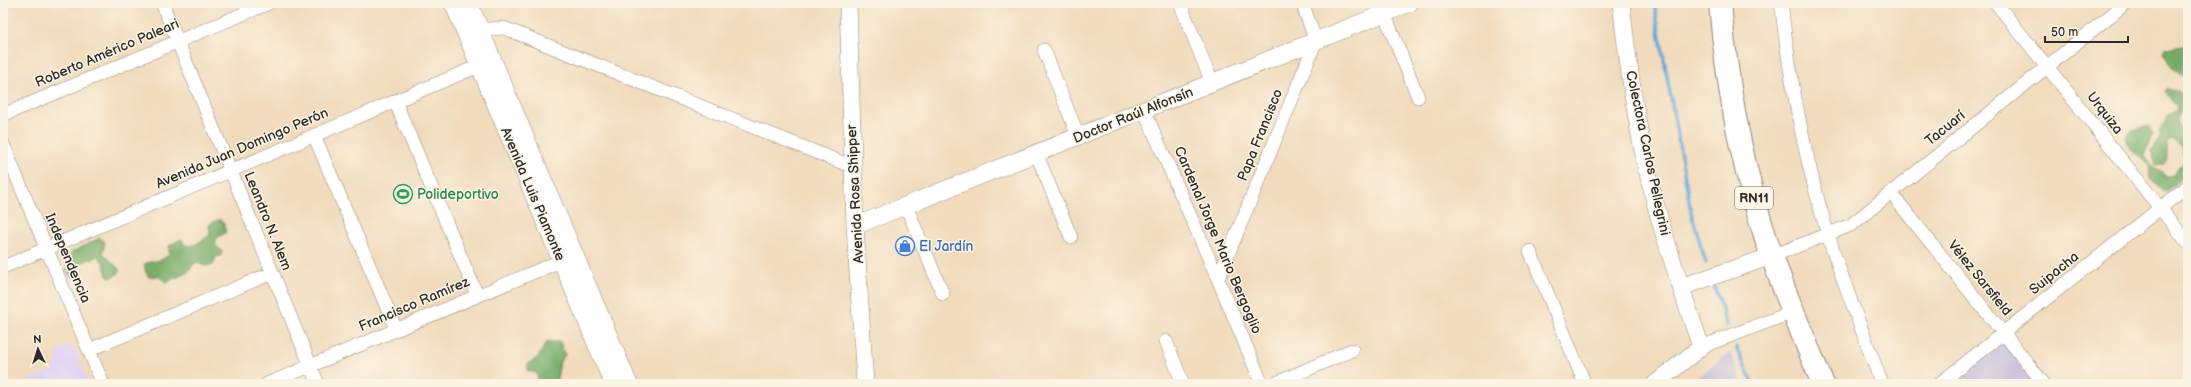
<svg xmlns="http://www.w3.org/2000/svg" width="2191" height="387" font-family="'Balsamiq Sans',sans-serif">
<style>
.built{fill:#e0d4f4}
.industrial{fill:#c4c0db}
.forest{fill:#75aa66;stroke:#506a48}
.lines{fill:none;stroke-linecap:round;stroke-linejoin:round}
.stream{stroke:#65a7d9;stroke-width:3.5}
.minor-casing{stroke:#8e8374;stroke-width:14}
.tertiary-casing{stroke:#8e8374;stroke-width:18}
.trunk-casing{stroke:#8e8374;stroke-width:24}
.minor{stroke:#fff;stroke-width:13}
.tertiary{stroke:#fff;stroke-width:17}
.trunk{stroke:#fff;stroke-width:22}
.labels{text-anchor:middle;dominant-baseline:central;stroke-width:3;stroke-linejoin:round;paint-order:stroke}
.shield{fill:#fcf5e5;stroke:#6a6863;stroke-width:1}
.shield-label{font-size:13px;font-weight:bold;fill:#2b2b2b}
.street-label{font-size:14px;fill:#2b2b2b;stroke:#fcf5e5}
.leisure-label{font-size:14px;fill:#27864d;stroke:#fcf5e5;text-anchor:start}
.shop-label{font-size:14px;fill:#366cbe;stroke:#fcf5e5;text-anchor:start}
</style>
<rect width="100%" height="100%" fill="#fcf5e5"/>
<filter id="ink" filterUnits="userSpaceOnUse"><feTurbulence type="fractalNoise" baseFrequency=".025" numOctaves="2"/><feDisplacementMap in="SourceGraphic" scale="8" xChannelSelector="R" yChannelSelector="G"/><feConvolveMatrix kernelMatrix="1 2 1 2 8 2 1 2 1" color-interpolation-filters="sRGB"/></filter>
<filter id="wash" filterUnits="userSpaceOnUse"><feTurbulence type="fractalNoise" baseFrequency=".012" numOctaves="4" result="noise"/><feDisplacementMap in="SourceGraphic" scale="16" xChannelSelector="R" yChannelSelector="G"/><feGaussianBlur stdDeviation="0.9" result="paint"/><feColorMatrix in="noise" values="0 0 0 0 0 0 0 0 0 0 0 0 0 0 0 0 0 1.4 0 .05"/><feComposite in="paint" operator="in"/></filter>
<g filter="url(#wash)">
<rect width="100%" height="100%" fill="#f1dbbc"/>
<!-- built -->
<path class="built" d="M69 345 76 351 89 384H25L27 381 54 369 58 349Z"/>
<!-- industrial -->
<path class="industrial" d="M2004 342 2037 384H1954Z
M1730 352 1743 384H1689Z"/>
<!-- forest -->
<path class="forest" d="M2188 44V79L2173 68 2163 52 2165 48 2183 46Z
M2167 88 2176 90 2188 98V107L2180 111C2171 123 2186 129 2188 139 2190 149 2188 161 2188 171 2179 179 2176 187 2164 192L2150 179C2149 175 2150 172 2150 169 2146 156 2130 156 2126 137L2131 130 2149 126 2153 134 2144 155 2152 165 2163 172 2165 177 2173 175 2178 167 2185 161C2185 151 2182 143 2171 139L2167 142V160L2165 164 2156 165 2151 151 2161 136 2159 131 2168 115 2176 111 2177 106 2165 92Z
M217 220H221L224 224 226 232C221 237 215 236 215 245L222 251 221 256 216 257 213 265 204 266 196 262 187 273 166 282 158 276 149 277 146 273 144 264C154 259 160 264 169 254V246L181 239 186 246 195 245 210 235 209 225Z
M100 238 105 242 103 253 119 269V273L111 278 107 276 104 263 98 256 77 264 78 272 76 276H69L67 269 69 258 72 252Z
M547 342H560L565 355 560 362 556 384H538L537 373 528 371C526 363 530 363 536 359 540 355 543 347 547 342Z"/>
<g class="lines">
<!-- stream -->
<path class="stream" d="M1654 3 1691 212 1706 263
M1714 286 1727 325
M1736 347 1753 384"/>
</g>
</g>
<g filter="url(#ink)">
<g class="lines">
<defs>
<path id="minor" d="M162 3 318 384
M1180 3 1212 83
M1781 3C1790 81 1805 160 1828 235 1844 285 1864 335 1882 384
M1996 3 2188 243
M1384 13 1418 97
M472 30 504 28 853 167
M1044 50 1078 136
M395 101 477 295
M1144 110 1218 279 1262 384
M3 115 269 3
M314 135 396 329
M3 144 103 384
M1036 153 1071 237
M1891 193 2044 384
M906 206 943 294
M1530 251 1585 384
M1772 256 1851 225 2126 3
M3 267 488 62
M1218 279 1316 41 1302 3
M1166 341 1183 384
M1701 347 1793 312
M89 350 272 273
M267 384 570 257
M1274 384 1352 350
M1939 384 2188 186"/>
<path id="tertiary" d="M453 3 613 384
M469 3 629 384
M848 3 855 226 865 384
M1621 3C1629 71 1638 140 1656 206 1669 253 1685 300 1701 347L1655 384
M855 226 1410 3
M1681 287 1772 256"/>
<path id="trunk" d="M1720 3C1726 77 1739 152 1761 223 1778 278 1801 331 1823 384"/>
</defs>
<!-- minor casing -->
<use href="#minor" class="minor-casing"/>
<!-- tertiary casing -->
<use href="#tertiary" class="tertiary-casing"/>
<!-- trunk casing -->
<use href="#trunk" class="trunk-casing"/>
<!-- minor -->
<use href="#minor" class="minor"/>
<!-- tertiary -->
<use href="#tertiary" class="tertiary"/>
<!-- trunk -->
<use href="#trunk" class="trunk"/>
</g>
</g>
<!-- icons -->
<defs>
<symbol id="stadium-ring" viewBox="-11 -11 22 22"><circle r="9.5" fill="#fcf5e5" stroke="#2e9e5b" stroke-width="1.5"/><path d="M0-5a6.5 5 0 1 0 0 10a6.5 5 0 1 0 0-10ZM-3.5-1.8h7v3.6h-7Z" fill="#2e9e5b"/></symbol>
<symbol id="shop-ring" viewBox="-11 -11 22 22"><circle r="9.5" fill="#fcf5e5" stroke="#3f7fe0" stroke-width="1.5"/><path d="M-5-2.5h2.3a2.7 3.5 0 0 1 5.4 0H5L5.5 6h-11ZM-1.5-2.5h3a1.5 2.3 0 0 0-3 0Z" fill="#3f7fe0"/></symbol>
</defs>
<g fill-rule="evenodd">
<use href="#stadium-ring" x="392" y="183" width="22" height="22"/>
<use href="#shop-ring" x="894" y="235" width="22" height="22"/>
</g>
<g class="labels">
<!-- shield labels -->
<rect class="shield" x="1735" y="187" width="38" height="22" rx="3"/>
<g class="shield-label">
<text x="1754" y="198">RN11</text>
</g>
<!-- street labels -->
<g class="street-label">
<text transform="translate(107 53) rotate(-23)">Roberto Américo Paleari</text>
<text transform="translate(2105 113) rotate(52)">Urquiza</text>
<text transform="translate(1133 115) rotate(-22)">Doctor Raúl Alfonsín</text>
<text transform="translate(1945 128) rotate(-39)">Tacuarí</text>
<text transform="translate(1260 135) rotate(-68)">Papa Francisco</text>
<text transform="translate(242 148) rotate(-23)">Avenida Juan Domingo Perón</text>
<text transform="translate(1648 153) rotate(78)">Colectora Carlos Pellegrini</text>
<text transform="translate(533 194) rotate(67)">Avenida Luis Piamonte</text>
<text transform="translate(855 194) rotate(-93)">Avenida Rosa Shipper</text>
<text transform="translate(268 221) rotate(68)">Leandro N. Alem</text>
<text transform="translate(1218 240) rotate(67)">Cardenal Jorge Mario Bergoglio</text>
<text transform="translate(68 258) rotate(67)">Independencia</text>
<text transform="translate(2054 273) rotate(-39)">Suipacha</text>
<text transform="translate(1980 278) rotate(51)">Vélez Sarsfield</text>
<text transform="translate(414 304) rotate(-23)">Francisco Ramírez</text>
</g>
<!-- leisure labels -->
<g class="leisure-label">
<text x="417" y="194">Polideportivo</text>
</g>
<!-- shop labels -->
<g class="shop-label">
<text x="919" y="246">El Jardín</text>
</g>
</g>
<!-- margin -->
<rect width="2191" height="387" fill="none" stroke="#fcf5e5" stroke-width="16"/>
<!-- north arrow -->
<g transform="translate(38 349) rotate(356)" stroke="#fcf5e5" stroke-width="3" paint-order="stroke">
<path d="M0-3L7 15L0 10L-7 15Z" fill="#2b2b2b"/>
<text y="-6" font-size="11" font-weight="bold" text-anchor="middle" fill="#2b2b2b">N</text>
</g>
<!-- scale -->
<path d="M2045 36v6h83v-6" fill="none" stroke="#2b2b2b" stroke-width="2"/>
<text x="2051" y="36" font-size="12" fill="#2b2b2b" stroke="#fcf5e5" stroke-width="3" paint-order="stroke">50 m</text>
</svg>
